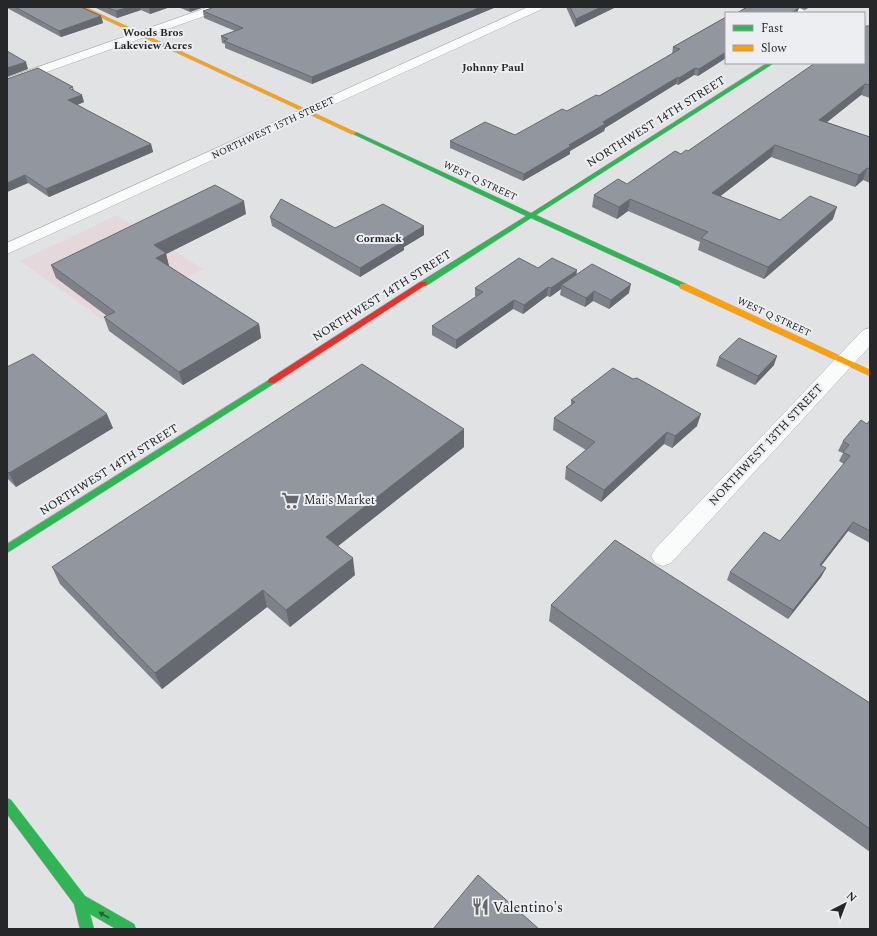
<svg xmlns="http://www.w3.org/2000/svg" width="877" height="936" font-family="Spectral,serif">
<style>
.industrial{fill:#e5d8dd}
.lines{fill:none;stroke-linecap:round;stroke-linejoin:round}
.street-casing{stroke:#adaeaf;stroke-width:1}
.fast-casing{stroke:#adaeaf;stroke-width:1}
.slow-casing{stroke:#adaeaf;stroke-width:1}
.jam-casing{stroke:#adaeaf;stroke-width:1}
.street{fill:#fafbfb;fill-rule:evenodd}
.fast{fill:#30b455;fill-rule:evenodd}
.slow{fill:#ff9f0a;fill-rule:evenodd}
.jam{fill:#e5322d;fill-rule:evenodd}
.wall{fill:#7e8188}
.shaded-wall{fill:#66696f}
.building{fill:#92969e;stroke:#66696f}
.oneway{fill:#2a5f3a}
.labels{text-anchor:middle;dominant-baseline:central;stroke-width:4;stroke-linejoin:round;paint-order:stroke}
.far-street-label{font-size:10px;fill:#262728;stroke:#edeef1}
.far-neighbourhood-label{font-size:11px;font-weight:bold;fill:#262728;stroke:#edeef1}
.street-label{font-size:12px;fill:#262728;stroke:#edeef1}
.poi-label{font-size:12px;fill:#262728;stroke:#edeef1;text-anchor:start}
.near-poi-label{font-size:14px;fill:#262728;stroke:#edeef1;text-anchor:start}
</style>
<rect width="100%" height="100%" fill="#e1e2e3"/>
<!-- industrial -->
<path class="industrial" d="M117 215 203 269 105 321 20 261Z"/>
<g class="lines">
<defs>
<path id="street" d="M209 7H226L224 9 7 86V78Z
M528 7H544L542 9 7 254V243Z
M774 7C784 7 800 5 807 13 797 13 781 15 774 7Z
M870 328V346L671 563 663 566 655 563 651 556 655 549 863 330Z"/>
<path id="fast" d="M767 63H774L536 215 686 284V288H683L531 218 426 286H420V282L526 216 351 133 356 132 531 213Z
M272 378 275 379 276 381 275 383 7 553V544Z
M7 798 11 800 85 896 134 924 136 929H116L90 914 94 929H80L74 904 7 814Z"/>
<path id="slow" d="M79 7H85L357 133 352 134Z
M680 284H686L870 370V376L680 288Z"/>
<path id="jam" d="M420 282H426L427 284 275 383H269L268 381 269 379Z"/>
</defs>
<!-- street casing -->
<use href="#street" class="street-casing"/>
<!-- fast casing -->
<use href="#fast" class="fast-casing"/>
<!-- slow casing -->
<use href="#slow" class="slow-casing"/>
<!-- jam casing -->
<use href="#jam" class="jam-casing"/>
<!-- street -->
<use href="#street" class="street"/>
<!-- fast -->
<use href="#fast" class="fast"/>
<!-- slow -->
<use href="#slow" class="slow"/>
<!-- jam -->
<use href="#jam" class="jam"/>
</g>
<!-- wall -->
<path class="wall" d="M7 7H81L101 16 103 23 61 37 7 8Z
M94 7H170L150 14 141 10 117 18Z
M178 7H204L190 12Z
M496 7 312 84 225 48V44L222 43 221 36 235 31 204 18 203 11Z
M566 7H616L575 27Z
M797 7H810L805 10Z
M726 17V58L698 76 694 75 678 85 676 84 605 128 604 131 570 151V154L523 181 450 148V141L515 135 599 96 672 54 673 47Z
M870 26V98L861 95 827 122 870 137V183L863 180 855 187 771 157 720 196 780 220 833 219 764 279 698 250 700 242 628 211 617 219 592 207 594 195 627 184 681 154 688 151Z
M73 87 74 91 84 102 77 105 151 144 153 152 49 197 28 183 7 192Z
M246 214 166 254 169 266 168 267 259 324 261 338 183 385 109 331 104 317 107 316 56 278 51 265Z
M270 217 335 228 424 226V235L404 247V250L360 277 272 226Z
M538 268 576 275 629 293 609 309 593 301 585 307 560 295 561 289 550 297 547 296 523 314 513 309 456 349 432 335V326L476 297 475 296V288Z
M719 357 774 365 755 385 716 366Z
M7 367 113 428 16 487 7 478Z
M571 400 697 426 672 448 664 444 601 502 565 479 566 467 586 450 553 430 554 418 571 405Z
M870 420V543L848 531 821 566 826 568 821 577 788 619 727 580 730 572 780 541 844 464 839 461 843 453 838 451 843 441 867 424Z
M464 447 338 546 355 575 290 627 267 607 162 689 60 584 52 567Z
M551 605 870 703V852L549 621Z"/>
<!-- shaded-wall -->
<path class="shaded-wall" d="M129 7H140L141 10 117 18 116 11Z
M149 7H170L150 14Z
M189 7H204L190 12Z
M481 7H496L312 84V77Z
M601 7H616L575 27 576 19Z
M799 8 797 13H791Z
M101 16 103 23 61 37 59 31Z
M726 52V58L698 76 699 69Z
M26 62 28 69 7 77V68Z
M695 68 694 75 678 85 679 78Z
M678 77 676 84 605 128 604 131 570 151V154L523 181 524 174 569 145 603 122Z
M865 84 861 95 816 131 819 120Z
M82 95 84 102 70 108 68 100Z
M151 144 153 152 49 197 46 189Z
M775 145 771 157 709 205 712 193Z
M867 168 863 180 855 187 859 175Z
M25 175 28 183 7 192V183Z
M630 199 628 211 617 219 619 207Z
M244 201 246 214 166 254 169 266 159 271 156 258 154 245Z
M837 207 833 219 764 279 768 267Z
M424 226V235L404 247V250L360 277V268L401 240Z
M577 270 576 279 561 285V289L550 297 551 288Z
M631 284 629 293 609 309 611 300Z
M548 287 547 296 523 314 524 305Z
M594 291 593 301 585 307 586 298Z
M514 300 513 309 456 349V340Z
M259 324 261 338 183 385 179 372Z
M777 356 774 365 755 385 758 376Z
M107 414 113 428 16 487 9 473Z
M701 414 697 426 672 448 675 436Z
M464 429V447L328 554 326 537Z
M667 432 664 444 601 502 604 490Z
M853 522 848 531 815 574 820 565Z
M353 558 355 575 290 627 286 610Z
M826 568 821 577 788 619 793 610Z
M263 590 267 607 162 689 155 673Z"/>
<!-- building -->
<path class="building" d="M15 7H81L101 16 59 31Z
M106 7H129L116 11Z
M215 7H481L312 77 224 41 228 39 221 36 243 28 203 11Z
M570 7H601L576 19Z
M747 7H789L799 8 791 13H737Z
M726 17V52L699 69 695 68 679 78 678 77 603 122 605 124 569 145 571 146 524 174 450 141 485 122 515 135 562 109 567 111 596 95 599 96 680 49 673 47Z
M866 26H870V85L865 84 819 120 870 137V169L867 168 859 175 775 145 712 193 780 220 810 196 837 207 768 267 701 238 708 232 630 199 619 207 594 195 618 179 627 184 675 151 681 154 686 150 688 151 815 63H864V27Z
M7 51 26 62 7 68Z
M38 68 73 87 69 88 82 95 68 100 151 144 46 189 25 175 7 183V79Z
M215 185 244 201 154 245 166 253 156 258 259 324 179 372 104 317 115 312 51 265Z
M281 199 335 228 383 204 424 226 401 240 404 241 360 268 270 217Z
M519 258 538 268 552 258 577 270 551 288 548 287 524 305 514 300 456 340 432 326 483 292 475 288Z
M592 264 631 284 611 300 594 291 586 298 561 285Z
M739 338 777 356 758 376 719 357Z
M33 354 107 414 9 473 7 471V367Z
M362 364 464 429 326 537 353 558 286 610 263 590 155 673 52 567Z
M613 368 633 379 637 378 701 414 675 436 667 432 604 490 566 467 595 442 554 418 575 402 571 400Z
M861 420 867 424 870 420V531L853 522 820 565 826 568 793 610 730 572 764 532 780 541 850 456 843 452 849 445 843 441Z
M615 540 870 703V829L551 605Z
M478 875 539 929H433Z"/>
<!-- one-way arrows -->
<defs><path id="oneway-solid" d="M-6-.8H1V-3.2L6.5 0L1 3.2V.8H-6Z"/></defs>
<use class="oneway" href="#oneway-solid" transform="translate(104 915) rotate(-150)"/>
<!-- icons -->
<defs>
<symbol id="supermarket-bare" viewBox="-9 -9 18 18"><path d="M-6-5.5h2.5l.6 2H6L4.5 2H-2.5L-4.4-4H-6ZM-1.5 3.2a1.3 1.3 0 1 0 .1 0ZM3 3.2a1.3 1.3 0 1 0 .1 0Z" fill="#676869" stroke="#edeef1" stroke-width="2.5" paint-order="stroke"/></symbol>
<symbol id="restaurant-bare" viewBox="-9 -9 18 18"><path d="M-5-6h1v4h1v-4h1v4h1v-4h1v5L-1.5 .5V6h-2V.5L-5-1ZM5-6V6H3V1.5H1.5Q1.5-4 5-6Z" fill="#676869" stroke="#edeef1" stroke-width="2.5" paint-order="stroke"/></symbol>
</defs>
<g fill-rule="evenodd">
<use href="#supermarket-bare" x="278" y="488" width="25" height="25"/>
<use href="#restaurant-bare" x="468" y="894" width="25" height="25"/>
</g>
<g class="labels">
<!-- far-street labels -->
<g class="far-street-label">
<text transform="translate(273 128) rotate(-25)">NORTHWEST 15TH STREET</text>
<text transform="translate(480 181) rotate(25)">WEST Q STREET</text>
<text transform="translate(774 317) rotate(25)">WEST Q STREET</text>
</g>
<!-- far-neighbourhood labels -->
<g class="far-neighbourhood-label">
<text x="153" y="32">Woods Bros<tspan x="153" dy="13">Lakeview Acres</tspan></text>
<text x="493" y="67">Johnny Paul</text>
<text x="379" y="238">Cormack</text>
</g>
<!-- street labels -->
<g class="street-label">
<text transform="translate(656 122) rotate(-32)">NORTHWEST 14TH STREET</text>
<text transform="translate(382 296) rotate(-32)">NORTHWEST 14TH STREET</text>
<text transform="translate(766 445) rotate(-47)">NORTHWEST 13TH STREET</text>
<text transform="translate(109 470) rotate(-32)">NORTHWEST 14TH STREET</text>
</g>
<!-- poi labels -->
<g class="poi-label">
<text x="304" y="500">Mai's Market</text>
</g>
<!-- near-poi labels -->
<g class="near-poi-label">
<text x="493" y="907">Valentino's</text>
</g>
</g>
<!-- border -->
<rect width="877" height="936" fill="none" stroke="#262728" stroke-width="16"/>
<!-- legend -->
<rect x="725" y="12" width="140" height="52" fill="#edeef1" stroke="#9d9ea1"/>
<rect x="733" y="25" width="20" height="6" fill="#30b455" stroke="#9d9ea1"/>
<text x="761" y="32" font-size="12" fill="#262728">Fast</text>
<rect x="733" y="45" width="20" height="6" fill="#ff9f0a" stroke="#9d9ea1"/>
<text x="761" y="52" font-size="12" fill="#262728">Slow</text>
<!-- north arrow -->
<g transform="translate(845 904) rotate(42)" stroke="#edeef1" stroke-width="3" paint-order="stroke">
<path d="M0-3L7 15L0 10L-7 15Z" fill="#262728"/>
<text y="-6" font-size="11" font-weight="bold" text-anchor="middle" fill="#262728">N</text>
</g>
</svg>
